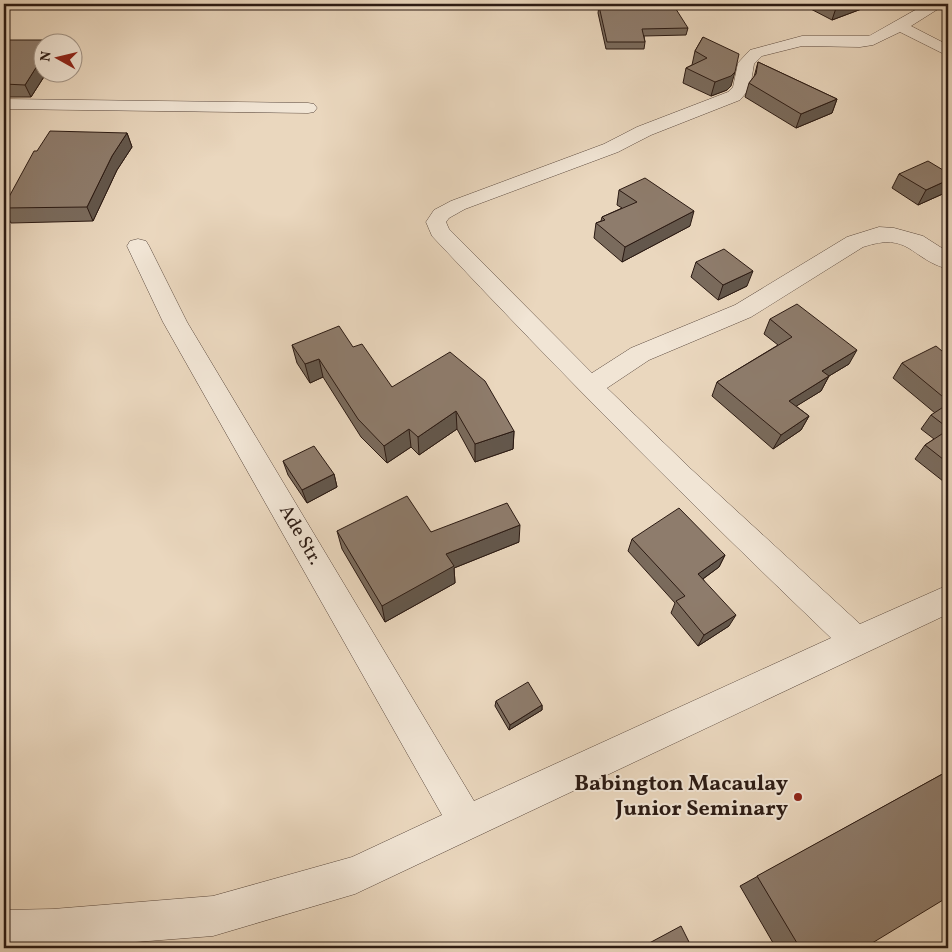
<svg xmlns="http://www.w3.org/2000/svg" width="952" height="952" font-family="Vollkorn,serif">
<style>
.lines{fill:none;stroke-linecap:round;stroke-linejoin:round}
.minor-casing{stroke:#5b493e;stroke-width:1}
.minor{fill:#f1e5d5;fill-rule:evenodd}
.wall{fill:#7a6b5d;stroke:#2b1a13}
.shaded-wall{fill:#63574c;stroke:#2b1a13}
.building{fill:#8e7c6c;stroke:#2b1a13}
.poi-dot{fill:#8f2418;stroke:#f1e5d5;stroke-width:2}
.labels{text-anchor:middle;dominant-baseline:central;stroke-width:4;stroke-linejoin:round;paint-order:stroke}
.street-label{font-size:19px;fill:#2b1a13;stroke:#f1e5d5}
.near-poi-label{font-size:22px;font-weight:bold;fill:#2b1a13;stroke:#f1e5d5;text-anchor:end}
</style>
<rect width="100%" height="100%" fill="#ead7be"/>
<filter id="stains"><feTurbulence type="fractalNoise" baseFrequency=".004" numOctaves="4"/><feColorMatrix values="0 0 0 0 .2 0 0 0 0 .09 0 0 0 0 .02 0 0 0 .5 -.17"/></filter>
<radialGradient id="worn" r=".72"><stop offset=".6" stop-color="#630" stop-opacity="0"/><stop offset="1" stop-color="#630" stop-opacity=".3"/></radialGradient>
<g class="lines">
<defs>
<path id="minor" d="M262 4H333L325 9H269L264 7Z
M926 4H946L911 26 948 45V56L900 32 873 45 860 47 802 46 762 56 754 64 750 88 740 100 651 135 618 152 465 209 449 218 446 222 449 229 592 373 631 348 735 305 847 237 879 227 894 228 923 236 948 252V269C910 259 910 231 863 247L751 317 649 360 607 388 691 469 860 624 948 585V614L355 894 213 936 58 948H4V910L53 909 213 896 352 857 442 815 163 322 127 246 130 241 138 239 146 241 149 246 187 322 474 801 831 638C694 507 561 374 432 236L426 222 434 210 451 201 604 144 637 127 728 92 733 87 738 63 750 50 802 36H869Z
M4 99 308 103 314 104 317 108 314 112 308 113 4 109Z"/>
</defs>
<!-- minor casing -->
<use href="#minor" class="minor-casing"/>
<!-- minor -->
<use href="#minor" class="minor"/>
</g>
<!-- wall -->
<path class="wall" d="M806 4H873L872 5 832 20 805 6Z
M599 6 688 28 686 35 644 36 645 42 644 49H606L598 13Z
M703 37 731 86 727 90 711 96 683 83 686 68 692 65 695 51Z
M4 40 42 72H47L31 97H4Z
M758 62 837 99 832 113 796 128 745 97 749 83 754 77Z
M127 133 132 147 117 170 93 221 11 223 4 210V206L37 151Z
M948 173V189L947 192 918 205 892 188 899 174Z
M619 190 690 226 622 262 594 238 596 223 601 221 602 217 622 208 617 205Z
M696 262 747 286 718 300 691 277Z
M770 319 849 364 829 376 821 391 796 406 809 416 801 430 773 449 712 396 717 382 778 345 764 334Z
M292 345 353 347 392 387 514 431 513 449 475 462 457 429 419 455 411 447 387 463 361 437 323 377 310 383 297 363Z
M948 356V485L915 459 925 445 934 439 921 429 931 415 935 413 893 378 902 363Z
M283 461 334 474 337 487 307 503 288 475Z
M337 531 431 532 519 542 454 568 455 583 385 622 342 549Z
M632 539 725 555 719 567 703 579 729 626 698 646 671 613 675 603 628 551Z
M496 701 542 705V710L509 730 495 706Z
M948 771 864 948H776L740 886Z"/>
<!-- shaded-wall -->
<path class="shaded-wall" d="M850 4H873L872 5 832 20 836 8Z
M42 58V72H47L31 97 25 85Z
M735 72 731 86 727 90 711 96 715 82Z
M837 99 832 113 796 128 801 114Z
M127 133 132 147 117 170 93 221 87 207 112 156Z
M948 180V189L947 192 918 205 926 190Z
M694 211 690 226 622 262 625 247Z
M753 271 747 286 718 300 723 285Z
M857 350 849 364 814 385 822 371Z
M319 359 323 377 310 383 305 364Z
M829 376 821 391 782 415 789 401Z
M456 411 457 429 419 455 418 437Z
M809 416 801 430 773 449 781 435Z
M409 429 411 447 387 463 384 446Z
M514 431 513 449 475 462V444Z
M334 474 337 487 307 503 302 490Z
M520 525 519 542 454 568 455 583 385 622 382 606 446 554Z
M725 555 719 567 693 586 698 574Z
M736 615 729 626 698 646 704 635Z
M542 705V710L509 730 510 725Z"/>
<!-- building -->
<path class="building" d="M827 4H850L836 8Z
M599 6H674L688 28 642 29 645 42H607Z
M703 37 739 54 735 72 731 76 715 82 686 68 707 58 695 51Z
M4 40H55L53 42H42V58L25 85 4 84Z
M758 62 837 99 801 114 749 83 756 74Z
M50 131 127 133 112 156 87 207 4 208V206L34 151H37Z
M928 161 948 173V180L926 190 899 174Z
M645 178 694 211 625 247 596 223 605 220 602 217 637 202 619 190Z
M724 249 753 271 723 285 696 262Z
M797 304 857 350 822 371 829 376 789 401 809 416 781 435 717 382 792 337 770 319Z
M339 326 353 347 362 344 392 387 450 352 485 381 514 431 475 444 456 411 418 437 409 429 384 446 358 419 319 359 305 364 292 345Z
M936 346 948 356V401L902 363Z
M948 404V428L931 415Z
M948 430V463L925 445Z
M314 446 334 474 302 490 283 461Z
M407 496 431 532 507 503 520 525 446 554 454 566 382 606 337 531Z
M679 508 725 555 698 574 736 615 704 635 676 601 685 596 632 539Z
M528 682 542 705 510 725 496 701Z
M948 771V897L864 948H800L757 876Z
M681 926 692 948H640Z"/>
<!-- markers -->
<circle class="poi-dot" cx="798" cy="797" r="5"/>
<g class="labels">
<!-- street labels -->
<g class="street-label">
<text transform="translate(300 535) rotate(60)">Ade Str.</text>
</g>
<!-- near-poi labels -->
<g class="near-poi-label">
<text x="788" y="784">Babington Macaulay<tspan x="788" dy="25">Junior Seminary</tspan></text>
</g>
</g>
<!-- margin -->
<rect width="952" height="952" fill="none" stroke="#ead7be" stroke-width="20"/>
<rect x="5" y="5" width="942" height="942" fill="none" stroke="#2b1a13" stroke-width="2.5"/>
<rect x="10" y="10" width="932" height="932" fill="none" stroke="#2b1a13"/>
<!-- north arrow -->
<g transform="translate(58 58) rotate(278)"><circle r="24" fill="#f1e5d5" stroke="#a29487"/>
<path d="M0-4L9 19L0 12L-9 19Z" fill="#8f2418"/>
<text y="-8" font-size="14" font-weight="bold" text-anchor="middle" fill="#2b1a13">N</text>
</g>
<rect width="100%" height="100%" filter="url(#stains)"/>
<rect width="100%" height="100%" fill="url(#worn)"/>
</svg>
